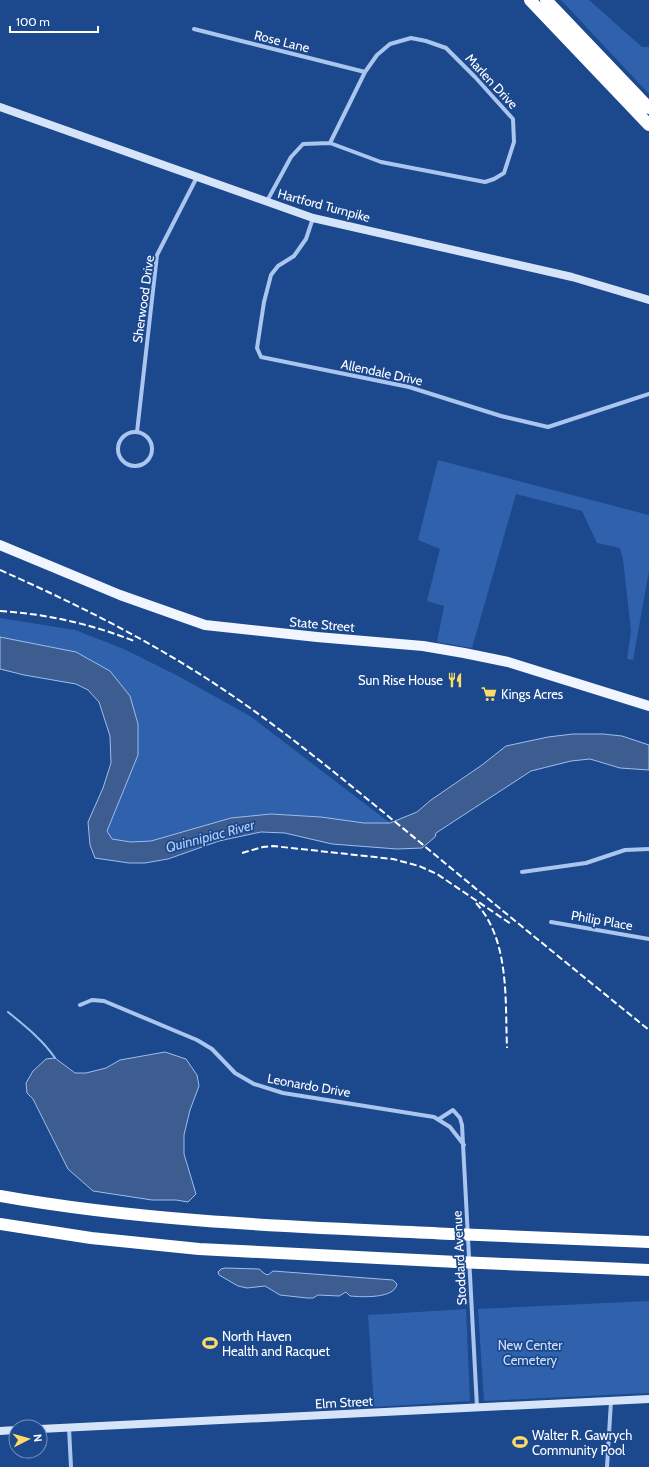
<svg xmlns="http://www.w3.org/2000/svg" width="649" height="1467" font-family="Cabin,sans-serif">
<style>
.green{fill:#2f61ac}
.water{fill:#3d5c90;stroke:#9dbfef}
.lines{fill:none;stroke-linecap:round;stroke-linejoin:round}
.stream{stroke:#9dbfef;stroke-width:2}
.street{stroke:#aac5ee;stroke-width:4}
.secondary{stroke:#d6e4fa;stroke-width:8}
.primary{stroke:#f0f5ff;stroke-width:10}
.highway{stroke:#fff;stroke-width:12}
.rail{stroke:#fff;stroke-width:2;stroke-dasharray:7 3;stroke-linecap:butt}
.highway-bridge{stroke:#fff;stroke-width:12}
.labels{text-anchor:middle;dominant-baseline:central;stroke-width:3.5;stroke-linejoin:round;paint-order:stroke}
.street-label{font-size:13px;fill:#fff;stroke:#1c488e}
.poi-label{font-size:13px;fill:#fff;stroke:#1c488e;text-anchor:start}
.park-label{font-size:13px;fill:#d0e0fa;stroke:#1c488e}
.water-label{font-size:14px;font-style:italic;fill:#b6cff5;stroke:#1c488e}
</style>
<rect width="100%" height="100%" fill="#1c488e"/>
<!-- green -->
<path class="green" d="M561 0H589L642 47H649V94Z
M438 460 649 515V571L633 660 627 659 631 631 623 559 620 548 597 543 582 511 516 494 472 648 437 642 444 606 427 601 440 549 418 540Z
M0 618 75 630 124 649 180 677 250 716 390 823H364L321 817 271 814 231 818 151 841 131 842 112 839 107 831 138 755 76 652 0 637Z
M649 1301V1393L484 1401 478 1309Z
M466 1309 470 1401 374 1407 368 1315Z"/>
<!-- water -->
<path class="water" d="M0 637 76 652 110 671 130 696 138 724V755L107 831 112 839 131 842 151 841 231 818 271 814 321 817 364 823H390L417 812 431 800 482 765 506 746 548 737 573 734H603L622 736 649 745V770L620 768 590 759 571 761 531 771 436 833 435 837 422 848 397 849 332 844 285 833 261 832 219 841 168 859 145 863H129L95 858 90 845 88 822 103 788 111 763 110 736 99 702 88 690 76 684 24 675 0 669Z
M165 1052 186 1059 197 1075 199 1086 190 1110 184 1135V1154L196 1194 188 1202 176 1200H152L93 1191 68 1169 33 1099 27 1093 26 1083 33 1071 46 1059 55 1058 75 1073H86L106 1068 120 1060Z
M225 1268 259 1269 265 1274 268 1275 273 1271 393 1280 397 1284C395 1299 361 1297 350 1296L346 1292 339 1296 318 1295 313 1298H307L280 1295 265 1286 247 1288 238 1286 219 1275 218 1272 221 1269Z"/>
<g class="lines">
<!-- stream -->
<path class="stream" d="M8 1012C25 1026 43 1040 55 1058"/>
<!-- street -->
<path class="street" d="M194 29 365 72
M267 201 291 157 303 144 330 143 365 72 377 55 390 44 411 38 426 41 446 48 475 77 513 119 514 142 504 173 494 179 485 182 381 162 330 143
M313 218 306 239 294 256 278 266 271 275 264 302 257 348 261 357 409 387 501 416 548 427 649 394
M118 449a17 17 0 1 1 34 0a17 17 0 1 1-34 0Z
M137 432 157 255 197 177
M522 872 586 863 625 850 649 849
M551 922 649 939
M80 1005 92 1000 104 1001 197 1040 212 1049 235 1073 254 1084 283 1093 434 1117 450 1127 464 1145
M439 1119 453 1110 460 1118 462 1125 477 1407
M69 1428 71 1467
M607 1467 611 1401"/>
<!-- secondary -->
<path class="secondary" d="M0 107 313 218 572 277 649 300
M40 1429 649 1399
M0 1431 16 1430"/>
<!-- primary -->
<path class="primary" d="M0 545 120 595 205 625 317 637 423 646 464 653 508 662 649 706"/>
<!-- highway -->
<path class="highway" d="M530 0 649 125
M546 0 649 108
M0 1196C151 1223 303 1227 455 1234
M0 1224 91 1238 199 1249 457 1262
M479 1235 649 1242
M481 1263 649 1270"/>
<!-- rail -->
<path class="rail" d="M0 570C72 602 143 637 209 680 280 726 345 781 410 834 489 900 569 965 649 1030
M0 611C47 614 91 624 134 641
M242 853 263 847 273 846 393 859 419 866 437 874 511 924
M476 903C510 940 505 1001 507 1048"/>
<!-- highway-bridge -->
<path class="highway-bridge" d="M455 1234 479 1235
M457 1262 481 1263"/>
</g>
<!-- icons -->
<defs>
<symbol id="restaurant-bare" viewBox="-9 -9 18 18"><path d="M-5-6h1v4h1v-4h1v4h1v-4h1v5L-1.5 .5V6h-2V.5L-5-1ZM5-6V6H3V1.5H1.5Q1.5-4 5-6Z" fill="#fedb67" stroke="#1c488e" stroke-width="2.5" paint-order="stroke"/></symbol>
<symbol id="supermarket-bare" viewBox="-9 -9 18 18"><path d="M-6-5.5h2.5l.6 2H6L4.5 2H-2.5L-4.4-4H-6ZM-1.5 3.2a1.3 1.3 0 1 0 .1 0ZM3 3.2a1.3 1.3 0 1 0 .1 0Z" fill="#fedb67" stroke="#1c488e" stroke-width="2.5" paint-order="stroke"/></symbol>
<symbol id="stadium-bare" viewBox="-9 -9 18 18"><path d="M0-5a6.5 5 0 1 0 0 10a6.5 5 0 1 0 0-10ZM-3.5-1.8h7v3.6h-7Z" fill="#fedb67" stroke="#1c488e" stroke-width="2.5" paint-order="stroke"/></symbol>
</defs>
<g fill-rule="evenodd">
<use href="#restaurant-bare" x="444" y="669" width="22" height="22"/>
<use href="#supermarket-bare" x="478" y="683" width="22" height="22"/>
<use href="#stadium-bare" x="199" y="1332" width="22" height="22"/>
<use href="#stadium-bare" x="509" y="1431" width="22" height="22"/>
</g>
<g class="labels">
<!-- street labels -->
<g class="street-label">
<text transform="translate(282 41) rotate(14)">Rose Lane</text>
<text transform="translate(492 81) rotate(47)">Marlen Drive</text>
<text transform="translate(324 205) rotate(15)">Hartford Turnpike</text>
<text transform="translate(143 299) rotate(-82)">Sherwood Drive</text>
<text transform="translate(382 372) rotate(12)">Allendale Drive</text>
<text transform="translate(322 624) rotate(5)">State Street</text>
<text transform="translate(602 920) rotate(10)">Philip Place</text>
<text transform="translate(309 1085) rotate(10)">Leonardo Drive</text>
<text transform="translate(459 1258) rotate(-93)">Stoddard Avenue</text>
<text transform="translate(344 1402) rotate(-3)">Elm Street</text>
</g>
<!-- poi labels -->
<g class="poi-label">
<text x="443" y="680" text-anchor="end">Sun Rise House</text>
<text x="501" y="694">Kings Acres</text>
<text x="222" y="1336">North Haven<tspan x="222" dy="15">Health and Racquet</tspan></text>
<text x="532" y="1435">Walter R. Gawrych<tspan x="532" dy="15">Community Pool</tspan></text>
</g>
<!-- park labels -->
<g class="park-label">
<text x="530" y="1345">New Center<tspan x="530" dy="15">Cemetery</tspan></text>
</g>
<!-- water labels -->
<g class="water-label">
<text transform="translate(210 836) rotate(-15)">Quinnipiac River</text>
</g>
</g>
<!-- north arrow -->
<g transform="translate(28 1439) rotate(84)"><circle r="19" fill="#1c488e" stroke="#7791bb"/>
<path d="M0-3L7 15L0 10L-7 15Z" fill="#fedb67"/>
<text y="-6" font-size="11" font-weight="bold" text-anchor="middle" fill="#ffffff">N</text>
</g>
<!-- scale -->
<path d="M10 26v6h88v-6" fill="none" stroke="#ffffff" stroke-width="2"/>
<text x="16" y="26" font-size="12" fill="#ffffff" stroke="#1c488e" stroke-width="3" paint-order="stroke">100 m</text>
</svg>
